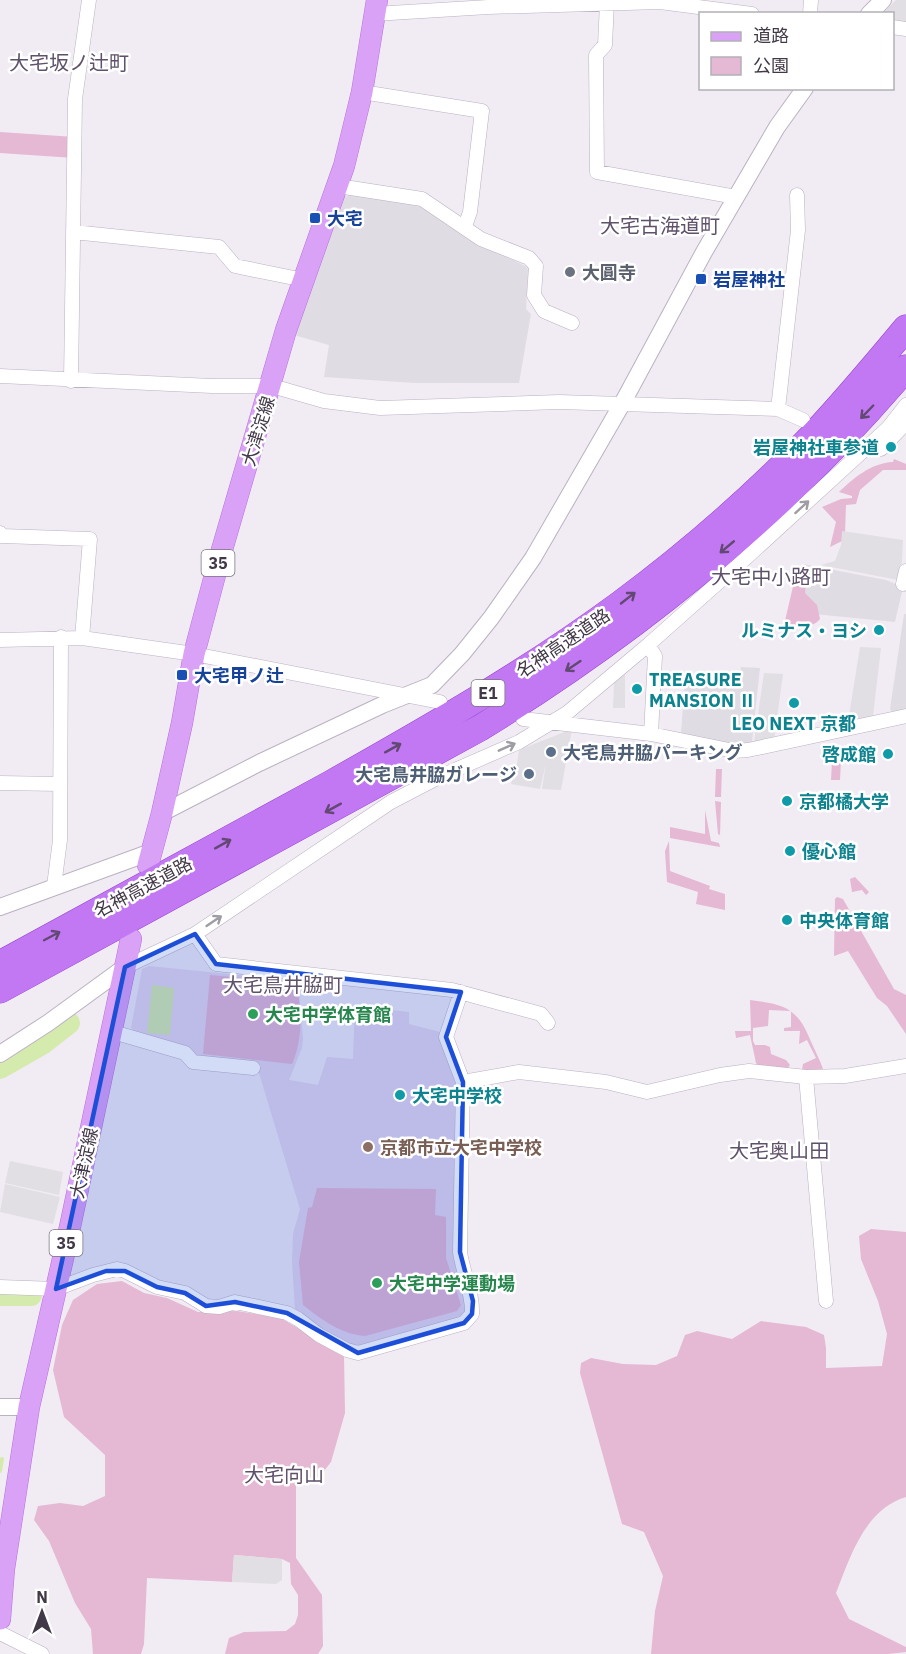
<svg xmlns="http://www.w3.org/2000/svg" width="906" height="1654" font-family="'IBM Plex Sans','Noto Sans JP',sans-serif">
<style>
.industrial{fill:#e0dce4}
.education{fill:#e5d6ec}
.green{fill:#e5b8d3}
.parking{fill:#e1dfe3}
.water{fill:#d5ebad}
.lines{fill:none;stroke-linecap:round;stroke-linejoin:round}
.stream{stroke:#d5ebad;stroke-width:4}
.river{stroke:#d5ebad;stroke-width:22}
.minor-casing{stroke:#bbb1c2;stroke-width:15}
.tertiary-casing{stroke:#bbb1c2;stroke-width:18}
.primary-casing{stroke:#b672db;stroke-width:22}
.motorway-casing{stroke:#9748d2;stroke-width:27}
.minor{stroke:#fff;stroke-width:14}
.tertiary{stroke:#fff;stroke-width:16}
.primary{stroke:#daa2f7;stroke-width:21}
.motorway{stroke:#c378f3;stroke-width:26}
.oneway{stroke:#624973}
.oneway2{stroke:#a09ca4}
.marked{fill:#1d4ed8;fill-opacity:0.2;stroke:#1d4ed8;stroke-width:4.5;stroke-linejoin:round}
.transit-dot{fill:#1a4fb4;stroke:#fff;stroke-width:2}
.worship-dot{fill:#6b7280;stroke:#fff;stroke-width:2}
.culture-dot{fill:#0f9aa8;stroke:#fff;stroke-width:2}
.service-dot{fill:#5c6f8a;stroke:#fff;stroke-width:2}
.leisure-dot{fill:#2e9e5b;stroke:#fff;stroke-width:2}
.education-dot{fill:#8d6e63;stroke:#fff;stroke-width:2}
.labels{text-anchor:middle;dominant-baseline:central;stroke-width:5;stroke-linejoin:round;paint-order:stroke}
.shield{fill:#fff;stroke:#7b747f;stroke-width:1.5}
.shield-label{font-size:16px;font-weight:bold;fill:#423948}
.transit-label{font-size:18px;font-weight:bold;fill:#164399;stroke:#fff;text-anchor:start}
.worship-label{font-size:18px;font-weight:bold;fill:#5b616d;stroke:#fff;text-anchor:start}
.street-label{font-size:18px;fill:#423948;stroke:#fff}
.culture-label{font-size:18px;font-weight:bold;fill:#0d838f;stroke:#fff;text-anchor:start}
.service-label{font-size:18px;font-weight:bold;fill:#4e5e75;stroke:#fff;text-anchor:start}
.leisure-label{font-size:18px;font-weight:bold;fill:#27864d;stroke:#fff;text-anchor:start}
.education-label{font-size:18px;font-weight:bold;fill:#785e54;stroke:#fff;text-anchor:start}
.neighbourhood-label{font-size:20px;fill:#5f516a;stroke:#fff}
</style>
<rect width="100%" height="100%" fill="#f1ebf4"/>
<!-- industrial -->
<path class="industrial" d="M349 195 419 205 475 241 525 266 528 270 526 309 531 314 519 383H415L324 377 329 345 294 335 344 197Z
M803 564 886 580 903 587 895 622 794 612Z
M904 614H906V710L893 713 890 709Z
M741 667 760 668 752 742 732 744 681 733 685 681 739 688Z"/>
<!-- education -->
<path class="education" d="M149 966 298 981 303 1039 302 1048 289 1080 318 1085 327 1057 353 1059 355 1006 409 1012V1024L440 1032 455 1083 454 1257 468 1306 462 1318 358 1346 348 1344 315 1327 295 1310 292 1261 293 1234 300 1209 256 1063 195 1056 140 1037 131 1028 142 969Z"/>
<!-- green -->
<path class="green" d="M0 132 75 137 74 158 0 153Z
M894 459 906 464V470H883L860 490 856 504 846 505 845 533 842 541 830 547 836 522 822 507 841 499 852 498V496L839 492C854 478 871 463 893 462Z
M798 565 822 572 806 582 805 593 817 605 820 619C811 630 797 626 784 625Z
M835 744 844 755V759L841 760 840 780H831L832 762H835Z
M716 769H722L721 797H715Z
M715 801 721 802 720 835 718 834Z
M705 810 711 841 719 843 720 847 670 838V827L705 834Z
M669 841 670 871 710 886 709 889 725 894V910L696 904 698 892 667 882 665 851Z
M855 877 869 892 866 895 862 890 852 892 850 879Z
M837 897 843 899 894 989 906 995V1034L887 1006 877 998 848 951 834 956 835 899Z
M210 975 296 983C302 1009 303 1040 292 1064L203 1054Z
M750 1000C781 1004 796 1006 809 1037 814 1049 820 1059 824 1072L802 1070 803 1064 816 1058 807 1040 799 1044 800 1031H784V1028L791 1027V1011L769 1010 768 1026 753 1028V1041L755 1045H765L770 1047 771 1054 786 1060 790 1065 787 1069 759 1067 756 1063 750 1035 736 1038 735 1031H751Z
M317 1188 436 1189 435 1215 446 1217V1258L461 1305 457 1311 365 1336C341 1334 322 1320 303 1305L299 1262 308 1208 312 1207Z
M871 1229 906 1232V1497C865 1509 850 1557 836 1593L849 1619 906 1647V1652L888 1654H651L655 1611 663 1576 644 1532 622 1524 580 1373 581 1363 591 1358 623 1364 656 1365 677 1356 685 1335 697 1331 732 1339 761 1321 806 1327 824 1335 826 1348V1368L882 1366 887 1334 878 1301 861 1259 859 1236Z
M122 1281 144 1293 167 1298 198 1312 237 1311 281 1318 344 1356 345 1413 331 1462 317 1480 296 1486V1558L322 1595 323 1646 318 1654H225L229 1638 244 1632 286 1631 295 1624 298 1615V1595L291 1584 290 1563 282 1559 234 1555 232 1582 147 1578 144 1644 141 1654H93L91 1629 75 1603 49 1541 34 1520 38 1506 60 1503 83 1506 105 1496V1455L64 1417 53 1370 62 1325 73 1300 97 1284Z"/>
<!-- parking -->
<path class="parking" d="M896 0H906V25L893 22 892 14H882Z
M842 531 903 540 901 578 898 580 821 565 835 561 841 545Z
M860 647 881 648 873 716 848 722Z
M625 670V708H613L614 683Z
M764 673 783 674 774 740 754 742Z
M572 729 561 790 542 789 546 763 540 789 511 784 517 764 519 750Z
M10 1161 63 1172 59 1195 5 1183Z
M5 1184 60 1197 53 1224 0 1212Z
M234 1555 282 1559V1580L276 1584 232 1582Z"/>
<!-- water -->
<path class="water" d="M152 985 174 988 170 1035 147 1033Z"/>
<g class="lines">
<!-- stream -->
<path class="stream" d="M0 1471 2 1459"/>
<!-- river -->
<path class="river" d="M0 1068 42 1044 69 1023
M0 1295H31"/>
<defs>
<path id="minor" d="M607 3 605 45 596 55 597 172 736 197
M374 14 488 7 660 2 752 14
M810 14 811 0
M892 27 906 29
M362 92 482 111 470 212 465 226
M338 186 422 199 481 239 529 258 536 266 534 295 544 311 572 323
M73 232 219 247 235 266 304 280
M0 376 212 386H272L324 401 380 408 559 402 622 404 778 409 803 420
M71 381 75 99 89 0
M778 409 798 230 797 195
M881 449 906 423
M0 533 2 536 90 539 82 638
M903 584 906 571
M0 640 82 638 194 654 440 702
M648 645 655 656 651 734
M523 719 651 734 734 751 748 750 906 716
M0 783 59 784
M54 886 60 840 61 637
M195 934 216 964 452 990 541 1014 548 1023
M125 967 195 934 391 802 439 777 519 742 567 713 648 645 747 557 888 428 906 405
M113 1032 185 1053 193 1062 253 1068
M806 1077 826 1301
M463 1082 519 1072 606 1082 647 1092 720 1075 749 1071 806 1077 845 1076 906 1066
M0 1287 56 1289 93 1275 117 1269 125 1271 157 1287 185 1293 206 1306 219 1307 235 1302 287 1313 298 1319 319 1335 347 1350 358 1353 464 1323 472 1314C473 1293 463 1273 460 1252L463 1082 446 1037 461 992
M0 1633 42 1654"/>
<path id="tertiary" d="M869 14 883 0
M162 813 259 763 382 705 432 685 462 654 491 618 533 558 622 404 704 252 777 127 805 88
M0 907 151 852
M0 1054 48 1023 125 967
M0 1407H29"/>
<path id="primary" d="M148 865 162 813 182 723 194 654 219 560 286 330 344 166 362 92 377 0
M0 1619 4 1569 29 1407 67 1241 131 939"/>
<path id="motorway" d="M0 964C110 905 220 845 330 784 429 728 528 672 620 604 689 553 755 495 814 434 846 400 876 364 906 328
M0 990 480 728C638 631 786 510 906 368"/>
</defs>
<!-- minor casing -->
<use href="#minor" class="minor-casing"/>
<!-- tertiary casing -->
<use href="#tertiary" class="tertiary-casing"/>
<!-- primary casing -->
<use href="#primary" class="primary-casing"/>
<!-- motorway casing -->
<use href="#motorway" class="motorway-casing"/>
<!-- minor -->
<use href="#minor" class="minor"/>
<!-- tertiary -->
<use href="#tertiary" class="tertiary"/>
<!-- primary -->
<use href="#primary" class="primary"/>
<!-- motorway -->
<use href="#motorway" class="motorway"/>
</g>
<!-- one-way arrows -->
<defs><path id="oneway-shaft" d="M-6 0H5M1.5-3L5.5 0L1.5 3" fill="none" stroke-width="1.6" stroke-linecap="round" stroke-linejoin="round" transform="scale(1.5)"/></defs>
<g class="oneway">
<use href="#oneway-shaft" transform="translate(867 412) rotate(134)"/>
<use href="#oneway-shaft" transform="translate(727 547) rotate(140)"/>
<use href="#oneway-shaft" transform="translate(628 598) rotate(-38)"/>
<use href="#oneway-shaft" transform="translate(573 666) rotate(146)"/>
<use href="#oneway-shaft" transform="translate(393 748) rotate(-29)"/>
<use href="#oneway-shaft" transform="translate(333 808) rotate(151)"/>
<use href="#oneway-shaft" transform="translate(223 844) rotate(-29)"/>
<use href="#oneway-shaft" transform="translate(52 936) rotate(-28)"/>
</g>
<g class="oneway2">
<use href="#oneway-shaft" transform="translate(802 507) rotate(-42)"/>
<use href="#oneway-shaft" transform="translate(507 747) rotate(-24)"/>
<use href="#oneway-shaft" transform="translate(214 921) rotate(-34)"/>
</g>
<!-- marked area -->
<path class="marked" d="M195 934 216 964 461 992 446 1037 463 1082 460 1252 473 1301 472 1314 464 1323 358 1353 287 1313 235 1302 206 1306 185 1293 157 1287 125 1271H106L56 1289 125 967Z"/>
<!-- markers -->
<g class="transit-dot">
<rect x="309" y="212" width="12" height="12" rx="3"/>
<rect x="695" y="273" width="12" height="12" rx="3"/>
<rect x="176" y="669" width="12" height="12" rx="3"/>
</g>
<circle class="worship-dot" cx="570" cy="272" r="6"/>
<g class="culture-dot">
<circle cx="891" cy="447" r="6"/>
<circle cx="879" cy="630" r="6"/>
<circle cx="637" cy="689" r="6"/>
<circle cx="794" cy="703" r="6"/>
<circle cx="888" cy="754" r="6"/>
<circle cx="787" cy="801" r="6"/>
<circle cx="790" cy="851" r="6"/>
<circle cx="787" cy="920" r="6"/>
<circle cx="400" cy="1095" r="6"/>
</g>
<g class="service-dot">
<circle cx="551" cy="752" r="6"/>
<circle cx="529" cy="774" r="6"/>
</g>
<g class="leisure-dot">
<circle cx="253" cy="1014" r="6"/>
<circle cx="377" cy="1283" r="6"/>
</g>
<circle class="education-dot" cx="368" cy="1147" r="6"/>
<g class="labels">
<!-- shield labels -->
<g class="shield">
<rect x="201.5" y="550" width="33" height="26" rx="4.5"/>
<rect x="471.5" y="680" width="33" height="26" rx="4.5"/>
<rect x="49.5" y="1230" width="33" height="26" rx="4.5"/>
</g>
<g class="shield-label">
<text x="218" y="563">35</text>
<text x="488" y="693">E1</text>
<text x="66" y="1243">35</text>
</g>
<!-- transit labels -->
<g class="transit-label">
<text x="327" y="218">大宅</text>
<text x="713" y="279">岩屋神社</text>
<text x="194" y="675">大宅甲ノ辻</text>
</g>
<!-- worship labels -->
<g class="worship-label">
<text x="582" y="272">大圓寺</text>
</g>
<!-- street labels -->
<g class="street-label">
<text transform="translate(258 431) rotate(-73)">大津淀線</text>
<text transform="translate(563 643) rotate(-34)">名神高速道路</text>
<text transform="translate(143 887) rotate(-28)">名神高速道路</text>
<text transform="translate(84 1163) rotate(-78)">大津淀線</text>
</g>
<!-- culture labels -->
<g class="culture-label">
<text x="879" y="447" text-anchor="end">岩屋神社車参道</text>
<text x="867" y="630" text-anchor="end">ルミナス・ヨシ</text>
<text x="649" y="679">TREASURE<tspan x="649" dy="21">MANSION Ⅱ</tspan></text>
<text x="794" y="723" text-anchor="middle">LEO NEXT 京都</text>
<text x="876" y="754" text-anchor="end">啓成館</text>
<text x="799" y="801">京都橘大学</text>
<text x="802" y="851">優心館</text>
<text x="799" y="920">中央体育館</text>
<text x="412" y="1095">大宅中学校</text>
</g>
<!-- service labels -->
<g class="service-label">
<text x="563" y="752">大宅鳥井脇パーキング</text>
<text x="517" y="774" text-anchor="end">大宅鳥井脇ガレージ</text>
</g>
<!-- leisure labels -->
<g class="leisure-label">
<text x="265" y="1014">大宅中学体育館</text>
<text x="389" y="1283">大宅中学運動場</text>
</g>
<!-- education labels -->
<g class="education-label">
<text x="380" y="1147">京都市立大宅中学校</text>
</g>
<!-- neighbourhood labels -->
<g class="neighbourhood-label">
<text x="69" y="62">大宅坂ノ辻町</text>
<text x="660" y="225">大宅古海道町</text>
<text x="771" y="576">大宅中小路町</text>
<text x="283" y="984">大宅鳥井脇町</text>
<text x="779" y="1150">大宅奥山田</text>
<text x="284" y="1474">大宅向山</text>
</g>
</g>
<!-- legend -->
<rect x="699" y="12" width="195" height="78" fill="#ffffff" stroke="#b3b0b6" stroke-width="1.5"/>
<rect x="711" y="32" width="30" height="9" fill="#daa2f7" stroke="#b3b0b6" stroke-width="1.5"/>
<text x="753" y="42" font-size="18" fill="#423948">道路</text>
<rect x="711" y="57" width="30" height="18" fill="#e5b8d3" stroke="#b3b0b6" stroke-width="1.5"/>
<text x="753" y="72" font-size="18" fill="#423948">公園</text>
<!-- north arrow -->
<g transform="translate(42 1612)" stroke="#ffffff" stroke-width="4.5" paint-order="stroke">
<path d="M0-4.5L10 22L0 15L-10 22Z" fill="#423948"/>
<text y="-9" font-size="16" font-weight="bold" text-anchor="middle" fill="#423948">N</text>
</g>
</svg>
